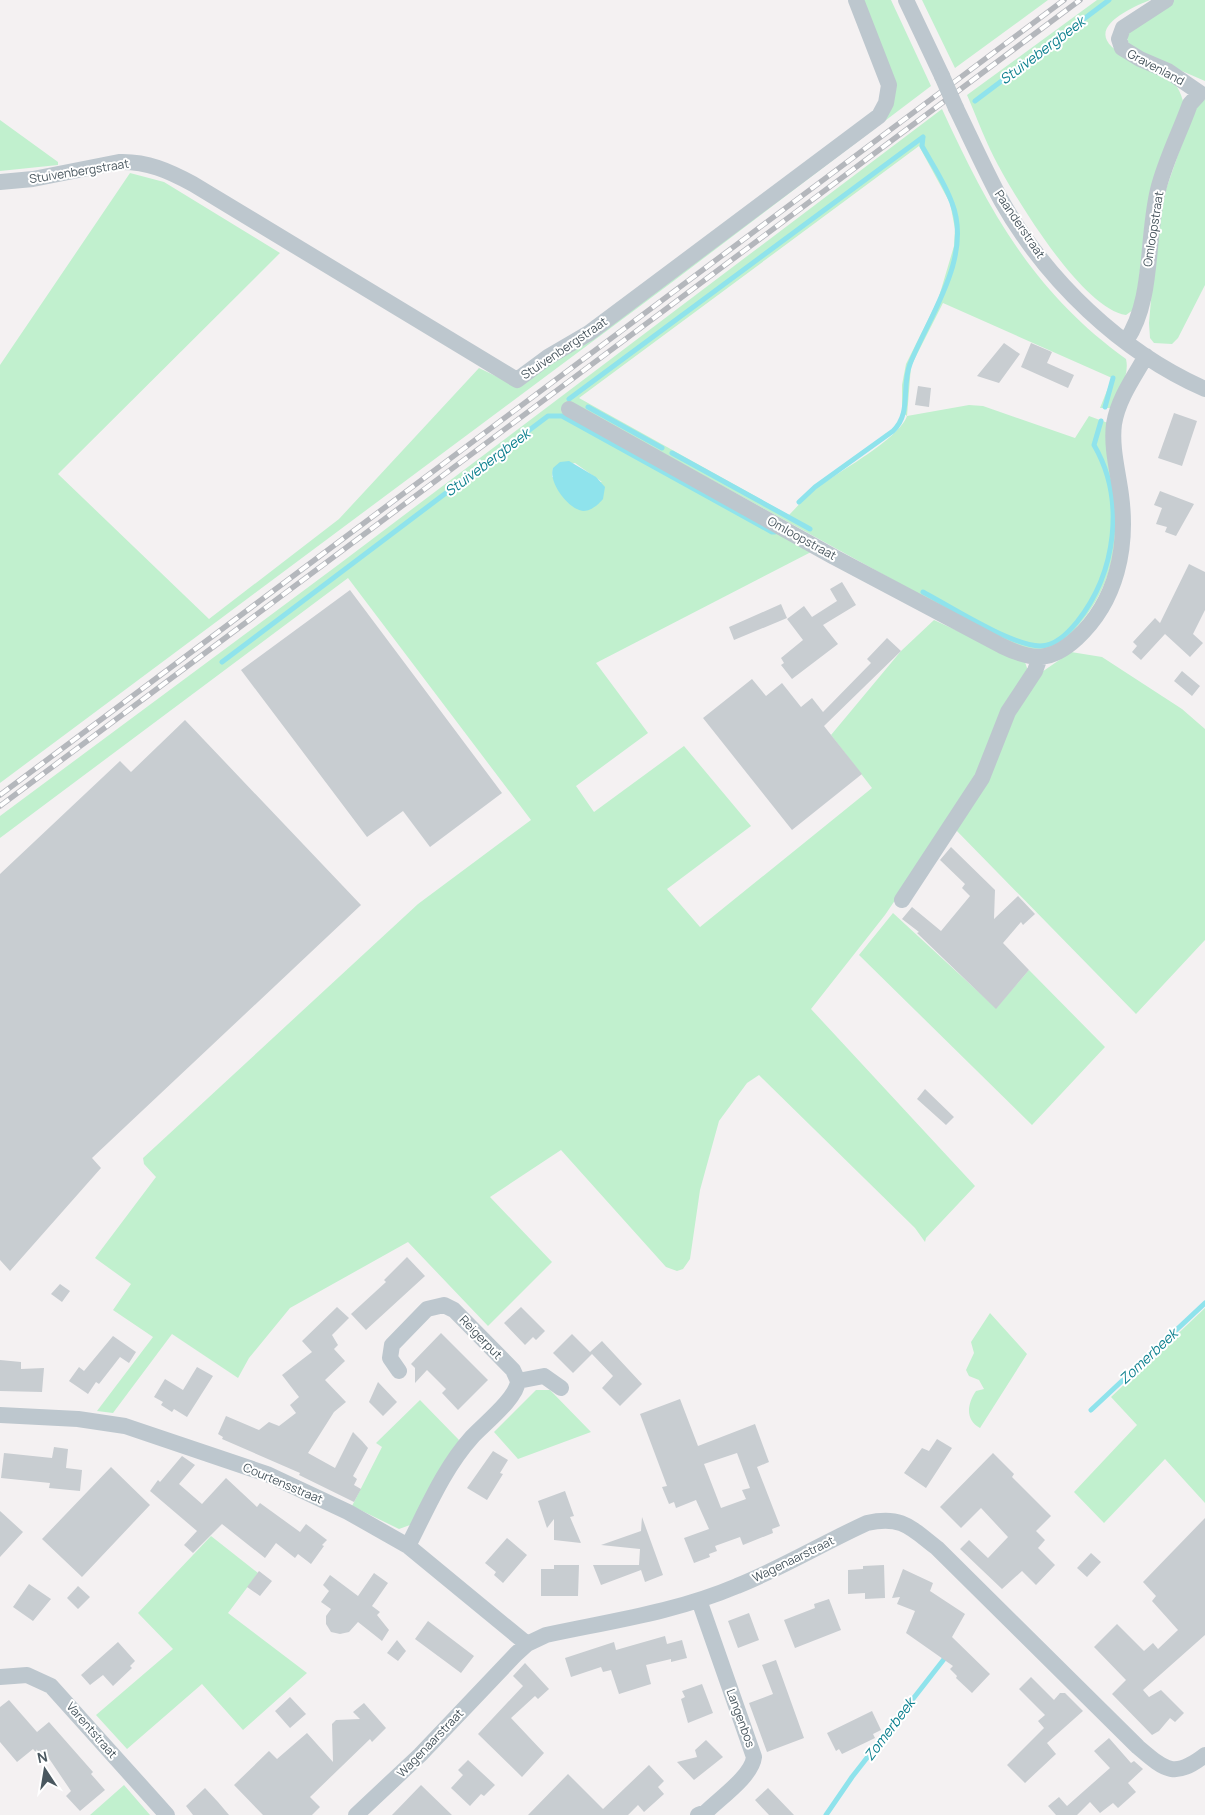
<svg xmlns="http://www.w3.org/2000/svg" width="1205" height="1815" font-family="Manrope,sans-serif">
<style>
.green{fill:#c1f0ce;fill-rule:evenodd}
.water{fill:#8fe3ec}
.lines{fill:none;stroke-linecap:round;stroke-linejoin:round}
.stream{stroke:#8fe3ec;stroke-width:5}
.building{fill:#c8cdd1;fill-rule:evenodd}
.minor{stroke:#bdc7ce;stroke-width:16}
.rail-casing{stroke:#b4b7bc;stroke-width:5.5}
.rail{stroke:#fff;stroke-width:4;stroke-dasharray:11;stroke-linecap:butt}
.minor-bridge{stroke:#bdc7ce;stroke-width:16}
.labels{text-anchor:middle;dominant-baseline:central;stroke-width:4;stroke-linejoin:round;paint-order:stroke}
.street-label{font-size:12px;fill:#49575f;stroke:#fff}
.water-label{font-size:14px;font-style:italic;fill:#0e818f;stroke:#fff}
</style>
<rect width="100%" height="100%" fill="#f4f1f2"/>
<!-- green -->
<path class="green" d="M860 0H891L931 86 671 283 0 783V365L130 173 164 182 280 253 58 474 209 619 339 519 479 368 518 387 888 112Z
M922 0H1048L955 68Z
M1097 0H1150C1136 6 1088 25 1112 47 1126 60 1148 63 1163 73 1175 81 1181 91 1184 105L1146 215 1137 298 1133 310 1126 315C1083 309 1018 202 998 165 986 143 977 118 967 95Z
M1171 0H1205V81L1131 49 1126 36 1130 30Z
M1205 99V285L1178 338 1172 344 1154 343 1150 338 1149 323 1158 221 1163 198 1195 106Z
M942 109C989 211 1033 292 1126 359 1130 376 1118 393 1111 408H1100L1112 378 943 303 911 366 907 416 969 405 983 406 1075 438 1089 416 1108 423C1115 499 1132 565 1077 627 1067 639 1053 651 1036 651 1026 651 1003 639 993 635L572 403 561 411 813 551 596 663 648 733 576 786 594 812 684 746 751 826 667 889 700 927 872 788 831 735 901 651 934 620 1025 662 1028 671 982 772 885 915 811 1009 975 1186 926 1238 925 1242 915 1228 759 1075 747 1083 719 1121 700 1190 690 1259 683 1269 677 1271 666 1267 561 1150 490 1197 552 1262 488 1326 408 1242 290 1308 249 1358 238 1378 172 1334 113 1413 97 1411 153 1337 113 1310 131 1284 95 1258 156 1177 144 1164 143 1158 418 904 531 820 348 578 0 838V816L338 565ZM919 146 950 203 955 229 954 246 938 300 906 364 902 385V412L907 416C899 439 838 472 817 488 807 495 798 506 789 515L579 398ZM575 463 602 482 552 477 553 468Z
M0 120 58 162V165L0 171Z
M1071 652 1102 657 1182 709 1205 729V940L1136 1014 954 828 1011 714 1036 676Z
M893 913 996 1008 1029 970 1105 1047 1032 1125 859 955Z
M1205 1308V1503L1165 1459 1104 1523 1074 1492 1137 1425 1111 1397Z
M990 1313 1027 1354 980 1428C965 1420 967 1404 976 1391L984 1389 979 1380 969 1376 966 1370 974 1353 971 1342Z
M536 1390H550L591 1432 518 1459 494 1432Z
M420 1400 459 1440 410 1525 399 1529 352 1506 382 1447 376 1443Z
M211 1536 258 1573 228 1613 307 1673 243 1730 202 1684 127 1749 96 1715 173 1649 138 1613Z
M124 1785 150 1815H90Z"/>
<!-- water -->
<path class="water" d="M569 461 596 477 605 487 603 499C598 505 591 511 583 511 568 509 548 482 553 468L560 462Z"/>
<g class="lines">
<!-- stream -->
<path class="stream" d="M975 101 1109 0
M569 399 923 137
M588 407 662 448
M1105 407 1113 378
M672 453 810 529
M799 502 815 487 893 431C912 413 901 387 910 364 929 316 973 257 952 203 945 183 932 164 922 146L923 137
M923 592C951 607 1010 645 1040 646 1055 646 1067 634 1077 622 1116 573 1126 500 1094 445L1101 421
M222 662 548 416H562L772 532H775
M1091 1410 1205 1303
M826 1815 852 1777 948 1654"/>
</g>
<!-- building -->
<path class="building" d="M1004 343 1020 354 999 383 977 376Z
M1031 343 1052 352 1047 363 1074 375 1068 388 1021 367Z
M918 386 931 388 929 407 915 405Z
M1174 413 1197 421 1182 466 1158 458Z
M1160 491 1194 504 1176 536 1165 532 1167 527 1156 524 1162 508 1154 505Z
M1189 564 1205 572V610L1193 634 1203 643 1190 657 1165 634 1141 660 1132 652 1137 646 1133 642 1155 618 1160 623Z
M842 582 856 605 823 625 838 644 792 679 781 665 784 663 781 658 803 640 787 619 804 606 812 617 837 601 830 589Z
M350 590 502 793 430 847 403 811 367 837 241 670Z
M781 604 787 618 734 640 729 627Z
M887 638 901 651 824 726 862 774 792 830 703 718 752 679 766 696 782 683 801 707 812 698 823 712 871 663 867 659Z
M1182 671 1200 686 1192 696 1174 681Z
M185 720 361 905 92 1158 101 1168 10 1271 0 1260V874L120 761 131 772Z
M951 847 995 890 994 919 1018 896 1035 914 1023 925 1021 922 1003 943 1029 970 996 1009 917 933 919 932 902 919 912 907 941 931 970 896 962 888 965 884 940 860Z
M925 1089 954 1117 946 1125 917 1099Z
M407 1257 425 1276 366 1330 351 1314 386 1282 384 1280Z
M60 1284 70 1291 62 1302 51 1294Z
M337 1307 349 1318 332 1335 338 1345 334 1349 345 1361 325 1380 346 1402 334 1412 308 1453 335 1468 353 1432 362 1441 368 1448 353 1476 357 1479 354 1485 361 1489 354 1502 299 1475 300 1473 222 1439 223 1437 218 1434 226 1416 259 1430 269 1422 279 1426 296 1413 290 1405 299 1397 282 1375 312 1352 302 1341Z
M521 1307 545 1331 536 1340 533 1337 525 1345 504 1323Z
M441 1333 488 1380 458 1410 442 1393 446 1389 427 1370 415 1383V1368L411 1364Z
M572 1334 590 1352 602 1341 642 1384 620 1406 602 1388 613 1376 592 1354 573 1373 553 1353Z
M113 1336 136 1352 129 1363 120 1357 99 1384 96 1382 88 1394 69 1381 79 1367 84 1371Z
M0 1360 21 1362V1369L44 1368 42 1392 0 1391Z
M197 1367 213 1376 187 1417 174 1409 172 1412 161 1405 163 1402 154 1397 165 1379 183 1390Z
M378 1382 397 1402 383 1416 369 1402Z
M680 1399 698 1446 755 1424 769 1462 757 1467 780 1526 772 1529 773 1533 743 1545 740 1537 715 1546 717 1551 709 1554 710 1557 694 1563 684 1538 709 1529 696 1500 676 1508 674 1502 669 1504 662 1487 667 1486 640 1414ZM737 1453 750 1488 742 1490 746 1499 721 1508 704 1464Z
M937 1439 952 1448 926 1488 904 1473 922 1448 929 1451Z
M54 1447 68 1449 66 1468 82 1470 80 1491 49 1488 50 1483 1 1478 4 1453 52 1458Z
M493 1451 508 1460 500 1473 503 1474 487 1500 467 1488Z
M993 1453 1014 1474 1012 1477 1051 1516 1036 1531 1045 1540 1038 1548 1055 1565 1036 1585 1022 1571 1002 1589 960 1549 969 1540 988 1558 1008 1537 981 1508 961 1528 940 1507Z
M182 1456 195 1465 179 1484 202 1504 226 1478 257 1507 260 1503 300 1532 306 1524 327 1540 322 1545 324 1546 311 1564 298 1554 295 1558 276 1543 265 1558 222 1524 193 1553 184 1545 197 1531 150 1491 158 1480 160 1482Z
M111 1467 150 1505 82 1577 42 1539Z
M565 1491 574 1516 570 1517 581 1543 554 1540V1519L547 1528 538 1501Z
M0 1511 23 1532 0 1557Z
M642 1517 663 1575 645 1582 641 1570 601 1585 593 1565H639L640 1549 601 1545 641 1531Z
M1205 1518V1635L1143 1690 1149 1697 1161 1690 1184 1713 1175 1722 1170 1718 1159 1731 1152 1735 1112 1694 1126 1680 1094 1647 1117 1624 1144 1651 1153 1643 1158 1649 1178 1630 1152 1601 1156 1596 1143 1582Z
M507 1538 527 1555 503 1583 494 1575 496 1572 485 1563Z
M1091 1553 1101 1562 1087 1577 1077 1568Z
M554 1565H579L578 1596H541V1569H554Z
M884 1565 885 1598 865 1599V1593L848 1594V1570L863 1569V1566Z
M903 1569 933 1583 930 1591 965 1614 952 1637 990 1674 972 1693 956 1678 957 1676 950 1669 953 1666 906 1633 915 1611 897 1604 900 1597 892 1598Z
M259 1571 272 1581 260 1596 247 1587Z
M374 1573 388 1583 372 1606 380 1612 377 1615 389 1630 382 1641 358 1622 349 1632 340 1634 331 1632 326 1624V1616L331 1609 321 1602 329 1591 323 1585 330 1575 358 1596Z
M29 1584 51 1599 33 1621 13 1607Z
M78 1586 90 1597 78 1609 67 1598Z
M829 1599 841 1630 795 1648 784 1620 815 1608 814 1604Z
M749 1613 759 1640 738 1648 728 1621Z
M428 1621 474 1656 461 1673 415 1639Z
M665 1636 667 1644 682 1640 687 1658 671 1662V1659L646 1665 651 1684 619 1694 611 1670 603 1672 601 1667 571 1677 565 1658 614 1642 616 1650Z
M397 1640 406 1651 398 1661 387 1653Z
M118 1642 135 1661 130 1666 132 1668 113 1686 103 1675 90 1685 81 1675Z
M776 1660 804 1738 767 1752 749 1703 773 1694 762 1665Z
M525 1663 549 1689 538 1699 535 1696 511 1718 544 1753 522 1777 478 1734 523 1686 513 1676Z
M1031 1677 1054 1700 1060 1693H1065L1083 1711 1047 1743 1056 1754 1025 1783 1007 1765 1044 1728 1038 1721 1045 1715 1019 1689Z
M702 1684 713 1713 688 1723 681 1699 685 1697 682 1691Z
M290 1697 306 1714 290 1728 275 1711Z
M9 1700 37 1732 49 1722 93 1772 91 1774 105 1790 80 1811 66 1796 71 1791 46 1754 41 1758 33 1749 17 1762 0 1742V1707Z
M364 1703 386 1728 372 1742 370 1739 310 1797 320 1807 312 1815H263L234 1785 269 1751 277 1759 307 1733 333 1762 332 1724 336 1720 360 1719 353 1712Z
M872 1711 881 1730 873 1734 875 1738 842 1754 839 1749 836 1751 827 1733Z
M1109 1738 1131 1763 1134 1761 1143 1769 1128 1783 1136 1792 1118 1808 1113 1803 1100 1813 1090 1802 1077 1815H1056L1048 1806 1059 1797 1067 1806 1110 1768 1094 1751Z
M706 1740 723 1757 694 1780 677 1762 697 1757 695 1750Z
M468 1760 495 1785 484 1796 481 1794 470 1806 451 1788 463 1775 458 1770Z
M649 1765 664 1781 658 1787 664 1794 644 1812 638 1805 628 1815H528L568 1774 603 1809Z
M421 1785 452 1815H392Z
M205 1788 218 1802 229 1815H193L186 1806Z
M768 1788 794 1815H769L755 1800Z"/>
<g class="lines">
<!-- minor -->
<path class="minor" d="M906 0 942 76
M1166 0 1123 28 1119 39 1122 48 1140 59 1168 71 1200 93
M956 108C971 139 985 170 1001 200 1046 280 1121 352 1205 389
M0 182 33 179 119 162C147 161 169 171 193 184L517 380 548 357 589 333 879 116 886 103 889 85 856 0
M1126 341C1154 300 1146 239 1158 190 1165 161 1180 132 1190 104L1200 93
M569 409 834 557 1002 646C1033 661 1051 662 1077 638 1117 601 1128 547 1121 495 1118 472 1111 447 1114 424 1118 399 1134 377 1146 356
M902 900 982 778 1008 712 1035 671 1040 657
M399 1371 390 1358 392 1345 427 1309 444 1305 454 1310 513 1370 518 1381C517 1398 484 1424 472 1437 444 1468 427 1509 408 1546
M518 1381 544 1376 561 1388
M0 1415 78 1419 125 1426 267 1474 348 1512 408 1546 527 1644
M0 1677 27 1675 51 1686 167 1815
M356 1815 420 1755 516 1654 527 1644 546 1635C611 1621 676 1612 737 1586 782 1568 823 1543 867 1523 902 1515 911 1528 937 1548L1138 1747C1165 1770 1174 1779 1205 1755
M698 1815 706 1812C720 1798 752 1776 754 1757L699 1600"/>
<defs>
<path id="rail" d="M0 795 1064 0
M0 806 1080 0"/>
</defs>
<!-- rail casing -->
<use href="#rail" class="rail-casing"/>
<!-- rail -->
<use href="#rail" class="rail"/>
<!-- minor-bridge -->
<path class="minor-bridge" d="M942 76 956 108"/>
</g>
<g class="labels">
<!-- street labels -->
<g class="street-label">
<text transform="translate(1156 67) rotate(28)">Gravenland</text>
<text transform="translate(79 171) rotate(-9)">Stuivenbergstraat</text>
<text transform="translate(1020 224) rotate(56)">Paanderstraat</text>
<text transform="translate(1153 229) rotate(-81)">Omloopstraat</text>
<text transform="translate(564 348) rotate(-34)">Stuivenbergstraat</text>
<text transform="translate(802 538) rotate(29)">Omloopstraat</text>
<text transform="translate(481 1337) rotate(46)">Reigerput</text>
<text transform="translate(283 1483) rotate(23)">Courtensstraat</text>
<text transform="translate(793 1559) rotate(-26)">Wagenaarstraat</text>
<text transform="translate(741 1718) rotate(70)">Langenbos</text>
<text transform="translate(92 1730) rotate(49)">Varentstraat</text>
<text transform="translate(430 1743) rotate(-46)">Wagenaarstraat</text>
</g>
<!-- water labels -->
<g class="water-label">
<text transform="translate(1042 50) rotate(-37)">Stuivebergbeek</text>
<text transform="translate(487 462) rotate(-37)">Stuivebergbeek</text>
<text transform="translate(1148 1356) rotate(-43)">Zomerbeek</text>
<text transform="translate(889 1729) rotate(-53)">Zomerbeek</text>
</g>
</g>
<!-- north arrow -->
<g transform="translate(45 1770) rotate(348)" stroke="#ffffff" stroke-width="4" paint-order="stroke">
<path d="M0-4L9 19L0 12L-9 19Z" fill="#49575f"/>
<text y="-8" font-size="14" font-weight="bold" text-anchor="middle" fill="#49575f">N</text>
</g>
</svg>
